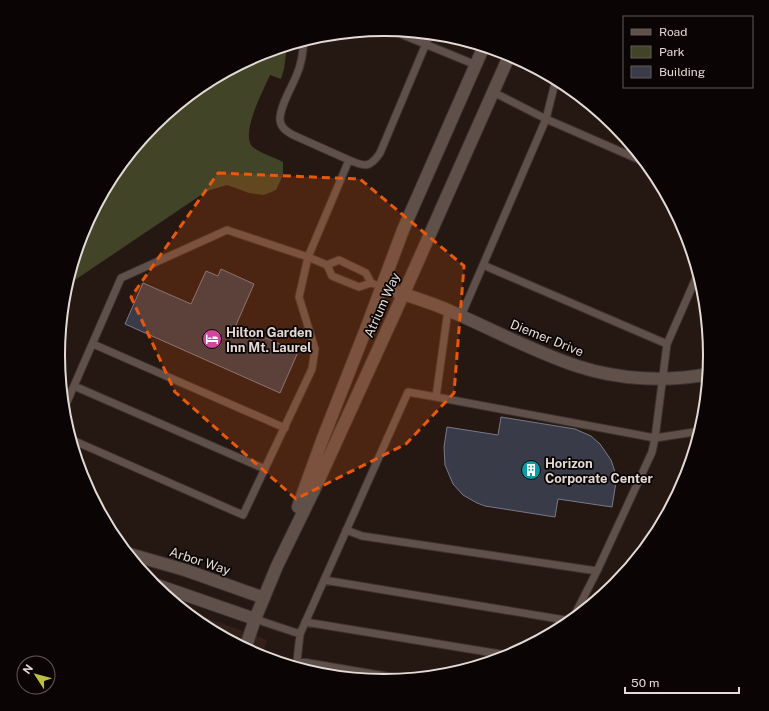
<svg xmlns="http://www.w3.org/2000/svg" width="769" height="711" font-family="'Public Sans',sans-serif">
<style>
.built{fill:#332019}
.green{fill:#424427}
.building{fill:#3a3b48;stroke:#787989}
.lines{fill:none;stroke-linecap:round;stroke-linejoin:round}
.lane-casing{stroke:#3d3331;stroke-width:9}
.street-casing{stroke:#3d3331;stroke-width:14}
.lane{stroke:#60504a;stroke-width:7}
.street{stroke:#60504a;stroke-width:12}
.marked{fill:#e8590c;fill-opacity:0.2;stroke:#e8590c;stroke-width:3;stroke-dasharray:8 5;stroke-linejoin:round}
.labels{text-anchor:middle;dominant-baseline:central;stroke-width:3.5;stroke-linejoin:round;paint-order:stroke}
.street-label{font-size:13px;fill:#e3dad6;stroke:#0a0504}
.poi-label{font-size:13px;font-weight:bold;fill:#e3dad6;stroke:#0a0504;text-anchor:start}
.rim{fill:none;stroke:#e3dad6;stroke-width:2}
</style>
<rect width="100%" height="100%" fill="#251813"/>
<!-- built -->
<path class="built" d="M180 608 267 640 261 658 203 627Z"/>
<!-- green -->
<path class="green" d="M287 46 284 69 281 79 270 75C264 89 238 137 254 148 262 154 274 157 283 162V175L276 190 264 195 249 193 227 185 207 191 66 286 83 230 113 174 154 124 203 84 260 54Z"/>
<!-- building -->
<path class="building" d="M221 269 254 284 236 325 298 352 280 393 125 324 143 283 191 304 206 271 218 276Z
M501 417 575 429 591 436 600 444 611 460 616 475V482L612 507 558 499 555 517 485 506 477 503 463 495 453 484 445 465 444 447 447 427 498 435Z"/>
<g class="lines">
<defs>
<path id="lane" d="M391 30 476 65
M304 40C303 52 302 63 297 74 292 87 280 106 280 119 280 127 286 131 293 135L349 160
M556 79 546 119 647 163
M327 265 332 276 359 287 371 283 374 284
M483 265 667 344 655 438 701 431
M371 283 366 273 339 260 327 265 308 257 349 160C365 167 370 168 380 153L430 34
M461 316 546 119 493 92
M93 344 285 428
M667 344 699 271
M74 386 265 469
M436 397 655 438 652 452 597 571 570 624
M63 411 121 278 227 230 308 257 299 297 315 349 312 369 243 515 70 439
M346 530 362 536 597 571
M324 580 571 621
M255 619 300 634 408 392 436 397 448 310
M305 622 512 656
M300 634 297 661 409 680"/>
<path id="street" d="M381 286C404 295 428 301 450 311 492 329 534 352 577 366 619 380 667 382 709 374
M298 507 323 438 366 329 403 230 484 46
M126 553 185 570 264 598
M151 583 255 619
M245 649 255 619 277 566 315 488 403 295 510 54"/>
</defs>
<!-- lane casing -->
<use href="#lane" class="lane-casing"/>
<!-- street casing -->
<use href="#street" class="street-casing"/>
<!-- lane -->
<use href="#lane" class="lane"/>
<!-- street -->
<use href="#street" class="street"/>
</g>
<!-- marked area -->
<path class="marked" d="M218 173 360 179 464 266 454 393 406 444 296 499 175 392 131 297Z"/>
<!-- icons -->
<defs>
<symbol id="hotel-disc" viewBox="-11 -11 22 22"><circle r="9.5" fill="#d1479c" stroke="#0a0504"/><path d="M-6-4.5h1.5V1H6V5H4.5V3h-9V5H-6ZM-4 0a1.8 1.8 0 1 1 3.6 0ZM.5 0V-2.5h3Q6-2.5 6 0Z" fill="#fff"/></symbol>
<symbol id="building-disc" viewBox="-11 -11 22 22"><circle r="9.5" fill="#0f9aa8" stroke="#0a0504"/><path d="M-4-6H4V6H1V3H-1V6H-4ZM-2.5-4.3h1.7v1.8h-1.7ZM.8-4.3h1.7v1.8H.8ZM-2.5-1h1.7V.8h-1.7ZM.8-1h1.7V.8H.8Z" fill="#fff"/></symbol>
</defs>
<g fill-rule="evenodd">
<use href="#hotel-disc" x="201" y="328" width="22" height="22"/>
<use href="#building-disc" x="520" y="459" width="22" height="22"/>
</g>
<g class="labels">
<!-- street labels -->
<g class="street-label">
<text transform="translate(382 305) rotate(-66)">Atrium Way</text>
<text transform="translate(547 338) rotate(22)">Diemer Drive</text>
<text transform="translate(200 561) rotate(18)">Arbor Way</text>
</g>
<!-- poi labels -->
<g class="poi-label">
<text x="226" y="332">Hilton Garden<tspan x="226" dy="15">Inn Mt. Laurel</tspan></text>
<text x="545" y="463">Horizon<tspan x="545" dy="15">Corporate Center</tspan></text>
</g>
</g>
<!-- crop -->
<path d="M0 0H769V711H0ZM65 355a319 319 0 1 1 638 0a319 319 0 1 1-638 0Z" fill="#0a0504" fill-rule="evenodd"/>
<path class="rim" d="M65 355a319 319 0 1 1 638 0a319 319 0 1 1-638 0Z"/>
<!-- legend -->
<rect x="623" y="16" width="130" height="72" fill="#0a0504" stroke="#615a58"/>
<rect x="631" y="29" width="20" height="6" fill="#60504a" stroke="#615a58"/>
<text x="659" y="36" font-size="12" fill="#e3dad6">Road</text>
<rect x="631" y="46" width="20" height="12" fill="#424427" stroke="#615a58"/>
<text x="659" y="56" font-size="12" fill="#e3dad6">Park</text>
<rect x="631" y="66" width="20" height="12" fill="#3a3b48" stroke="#615a58"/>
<text x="659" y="76" font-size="12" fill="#e3dad6">Building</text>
<!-- north arrow -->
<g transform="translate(36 675) rotate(306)"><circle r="19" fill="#0a0504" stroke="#615a58"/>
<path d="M0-3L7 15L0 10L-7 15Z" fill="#bcbf44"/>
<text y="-6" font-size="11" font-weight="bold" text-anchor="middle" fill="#e3dad6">N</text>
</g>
<!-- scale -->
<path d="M625 687v6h114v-6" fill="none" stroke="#e3dad6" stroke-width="2"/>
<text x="631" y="687" font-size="12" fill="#e3dad6" stroke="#0a0504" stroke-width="3" paint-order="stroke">50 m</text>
</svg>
